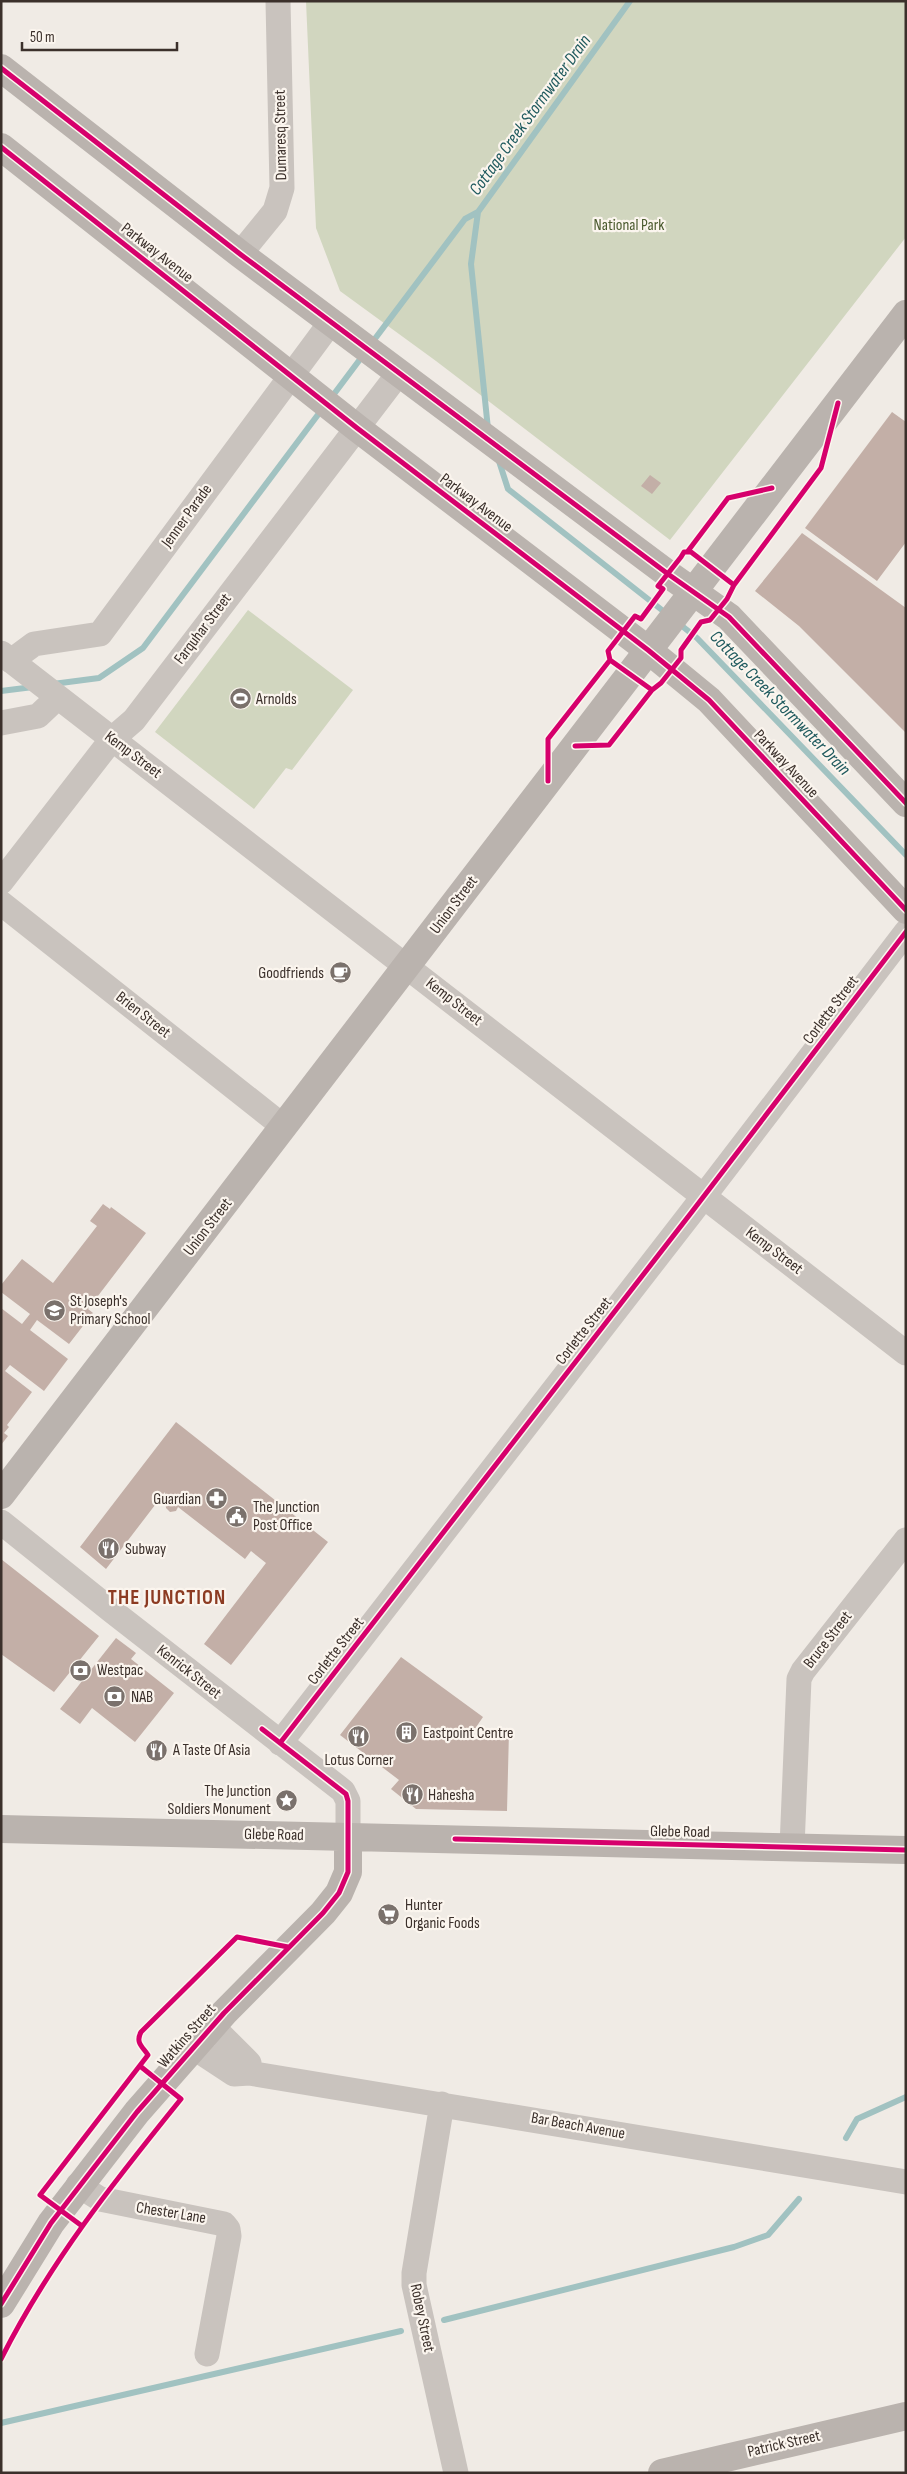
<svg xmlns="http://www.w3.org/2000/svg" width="907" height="2474" font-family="'Sofia Sans Condensed',sans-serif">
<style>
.green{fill:#d1d6bf}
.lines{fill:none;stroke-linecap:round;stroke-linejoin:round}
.stream{stroke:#a1c2c1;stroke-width:6}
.building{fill:#c3afa7}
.street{stroke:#c9c3be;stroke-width:25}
.secondary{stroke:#bab3ae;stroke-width:28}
.cycleway-casing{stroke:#fbf5ee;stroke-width:8}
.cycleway{stroke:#d6006c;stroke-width:5}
.labels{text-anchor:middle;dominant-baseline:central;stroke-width:4.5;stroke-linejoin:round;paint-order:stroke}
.street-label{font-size:16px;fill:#3b302b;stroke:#fbf5ee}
.park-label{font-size:16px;fill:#4a5a2e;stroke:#fbf5ee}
.poi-label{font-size:16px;fill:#3b302b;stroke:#fbf5ee;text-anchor:start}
.water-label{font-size:18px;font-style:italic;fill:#1f5a5e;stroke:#fbf5ee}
.district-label{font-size:21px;font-weight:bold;letter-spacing:1px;fill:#8c3b22;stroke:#fbf5ee}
</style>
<rect width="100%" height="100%" fill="#f0ebe5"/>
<!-- green -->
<path class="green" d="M306 1H906V237L670 540 436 361 340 291 316 228Z
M248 610 353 690 292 770 286 768 254 809 155 732Z"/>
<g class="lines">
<!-- stream -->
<path class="stream" d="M371 344 465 219 478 212
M331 398 364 354
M488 429 471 264 478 212 630 1
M498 458 508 489 667 614
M677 622 697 638 906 855
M53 684 99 678 143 648 323 408
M1 691 33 687
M846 2138 857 2119 906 2097
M444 2320 734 2247 768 2235 799 2199
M1 2423 401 2331"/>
</g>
<!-- building -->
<path class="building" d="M892 412 906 422V542L877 581 805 528Z
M650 475 661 483 652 494 641 486Z
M802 533 906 608V733L799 626 755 591Z
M103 1204 110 1209 111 1207 146 1233 88 1309 93 1313 69 1344 37 1320 30 1330 68 1359 44 1391 10 1365 5 1371 32 1392 7 1425 9 1427 4 1433 8 1436 1 1445V1308L22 1324 30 1314 1 1292V1285L22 1259 53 1283 97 1226 90 1221Z
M176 1422 328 1542 231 1665 204 1644 266 1563 251 1551 245 1559 178 1507 176 1511 170 1512 166 1508 165 1492 106 1569 80 1547Z
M1 1559 99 1636 54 1692 1 1654Z
M116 1638 136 1653 131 1659 174 1693 135 1742 92 1708 80 1724 60 1709Z
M401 1657 483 1717 468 1739 499 1740V1731H509L507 1811 416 1809 391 1789 399 1780 340 1735Z"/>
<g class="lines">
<!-- street -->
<path class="street" d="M240 254 275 211 282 188 278 1
M1 653 906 1353
M11 661 34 644 100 634 331 322
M1 723 38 716 57 698
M1 882 112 739 134 720 399 373
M1 903 284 1127
M1 1522 112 1611 343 1791 348 1801V1837
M280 1743 691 1213 906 932
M792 1847 799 1679 803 1671 906 1540
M212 2026 249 2063V2073
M193 2047 234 2074 249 2073 906 2182
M442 2104 414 2273V2285L456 2473
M78 2185 100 2199 224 2224 228 2229 229 2236 207 2354"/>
<!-- secondary -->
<path class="secondary" d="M1 68 240 254 668 574 729 617 906 803
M1 147 357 428 648 650 709 700 906 910
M1 1495 906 314
M1 1829 906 1850
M1 2304 51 2223 137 2112 224 2013 323 1913 339 1893 348 1872V1837
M662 2473 906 2416"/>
<defs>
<path id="cycleway" d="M1 68 240 254 668 574 729 617 906 803
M1 147 357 428 648 650 709 700 906 910
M688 551 728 498 772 488
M652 690 610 660 608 651 635 616 641 619 663 589 658 586 681 557 684 552H691L734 585
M575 746 609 745 652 690 661 683 681 658V650L701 622 710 620 727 599 734 585 821 468 838 403
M548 781V739L610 660
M280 1743 691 1213 906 932
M455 1839 906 1850
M82 2226 40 2195 148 2055C143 2047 135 2043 141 2032L237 1937 288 1947
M1 2304 51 2223 137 2112 224 2013 323 1913 339 1893 348 1872V1801L346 1794 262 1729
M1 2359C50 2262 113 2183 181 2099L140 2066"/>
</defs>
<!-- cycleway casing -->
<use href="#cycleway" class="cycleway-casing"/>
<!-- cycleway -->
<use href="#cycleway" class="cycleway"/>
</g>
<!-- icons -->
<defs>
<symbol id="stadium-disc" viewBox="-11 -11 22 22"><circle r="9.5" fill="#7a716c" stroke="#fbf5ee"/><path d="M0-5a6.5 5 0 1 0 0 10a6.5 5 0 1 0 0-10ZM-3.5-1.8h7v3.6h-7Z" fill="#fff"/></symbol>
<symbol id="cafe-disc" viewBox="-11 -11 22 22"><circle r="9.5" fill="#7a716c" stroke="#fbf5ee"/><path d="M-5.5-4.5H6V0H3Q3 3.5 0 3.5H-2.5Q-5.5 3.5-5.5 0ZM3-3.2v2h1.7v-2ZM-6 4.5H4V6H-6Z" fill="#fff"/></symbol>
<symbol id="school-disc" viewBox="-11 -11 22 22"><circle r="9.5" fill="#7a716c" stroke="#fbf5ee"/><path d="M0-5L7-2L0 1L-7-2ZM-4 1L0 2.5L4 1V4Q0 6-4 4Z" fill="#fff"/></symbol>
<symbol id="pharmacy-disc" viewBox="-11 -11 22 22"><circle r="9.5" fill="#7a716c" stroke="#fbf5ee"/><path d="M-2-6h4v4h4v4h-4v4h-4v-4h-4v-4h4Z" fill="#fff"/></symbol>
<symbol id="civic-disc" viewBox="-11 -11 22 22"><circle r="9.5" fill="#7a716c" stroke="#fbf5ee"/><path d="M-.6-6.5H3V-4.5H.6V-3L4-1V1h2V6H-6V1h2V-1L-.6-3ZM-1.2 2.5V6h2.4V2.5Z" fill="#fff"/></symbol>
<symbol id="restaurant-disc" viewBox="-11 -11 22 22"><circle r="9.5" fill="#7a716c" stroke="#fbf5ee"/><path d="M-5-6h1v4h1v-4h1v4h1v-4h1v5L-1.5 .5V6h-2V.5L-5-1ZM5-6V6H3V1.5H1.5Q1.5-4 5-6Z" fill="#fff"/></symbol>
<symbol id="bank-disc" viewBox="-11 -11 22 22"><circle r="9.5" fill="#7a716c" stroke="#fbf5ee"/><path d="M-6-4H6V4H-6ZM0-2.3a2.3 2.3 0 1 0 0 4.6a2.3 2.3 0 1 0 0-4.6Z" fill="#fff"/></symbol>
<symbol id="building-disc" viewBox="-11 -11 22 22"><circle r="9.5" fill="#7a716c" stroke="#fbf5ee"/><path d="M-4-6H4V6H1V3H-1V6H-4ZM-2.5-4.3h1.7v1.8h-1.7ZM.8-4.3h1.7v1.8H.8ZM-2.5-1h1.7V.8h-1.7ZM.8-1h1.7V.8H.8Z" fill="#fff"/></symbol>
<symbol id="sight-disc" viewBox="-11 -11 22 22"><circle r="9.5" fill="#7a716c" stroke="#fbf5ee"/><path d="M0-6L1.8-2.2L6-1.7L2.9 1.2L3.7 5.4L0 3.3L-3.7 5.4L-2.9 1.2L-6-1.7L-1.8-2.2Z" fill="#fff"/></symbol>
<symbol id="supermarket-disc" viewBox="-11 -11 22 22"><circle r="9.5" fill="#7a716c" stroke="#fbf5ee"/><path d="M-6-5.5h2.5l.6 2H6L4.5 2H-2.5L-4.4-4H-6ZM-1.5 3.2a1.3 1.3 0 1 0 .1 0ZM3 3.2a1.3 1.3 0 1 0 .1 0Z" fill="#fff"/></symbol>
</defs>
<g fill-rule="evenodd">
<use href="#stadium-disc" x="228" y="686" width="25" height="25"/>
<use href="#cafe-disc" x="328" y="960" width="25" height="25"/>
<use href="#school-disc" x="42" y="1298" width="25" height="25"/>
<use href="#pharmacy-disc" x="204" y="1486" width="25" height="25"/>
<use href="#civic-disc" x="224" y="1504" width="25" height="25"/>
<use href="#restaurant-disc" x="96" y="1536" width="25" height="25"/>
<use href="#bank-disc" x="68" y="1658" width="25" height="25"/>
<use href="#bank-disc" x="102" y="1684" width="25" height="25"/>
<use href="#building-disc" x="394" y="1720" width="25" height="25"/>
<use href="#restaurant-disc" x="346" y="1724" width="25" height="25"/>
<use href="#restaurant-disc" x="144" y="1738" width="25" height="25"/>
<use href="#restaurant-disc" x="400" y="1782" width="25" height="25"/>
<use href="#sight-disc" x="274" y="1788" width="25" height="25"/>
<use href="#supermarket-disc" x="376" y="1902" width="25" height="25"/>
</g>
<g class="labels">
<!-- street labels -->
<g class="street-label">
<text transform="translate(281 135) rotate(-91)">Dumaresq Street</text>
<text transform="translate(157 253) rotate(38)">Parkway Avenue</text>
<text transform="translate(476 503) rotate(37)">Parkway Avenue</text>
<text transform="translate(187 516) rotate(-54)">Jenner Parade</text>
<text transform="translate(203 629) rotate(-53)">Farquhar Street</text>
<text transform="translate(133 755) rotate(37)">Kemp Street</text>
<text transform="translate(786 764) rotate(47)">Parkway Avenue</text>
<text transform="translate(454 905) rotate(-53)">Union Street</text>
<text transform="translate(454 1002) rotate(38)">Kemp Street</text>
<text transform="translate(831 1010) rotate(-53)">Corlette Street</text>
<text transform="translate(143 1015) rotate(38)">Brien Street</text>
<text transform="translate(208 1227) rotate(-52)">Union Street</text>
<text transform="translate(774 1251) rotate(37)">Kemp Street</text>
<text transform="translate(584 1331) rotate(-52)">Corlette Street</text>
<text transform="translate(828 1640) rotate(-52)">Bruce Street</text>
<text transform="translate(336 1651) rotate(-52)">Corlette Street</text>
<text transform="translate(189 1672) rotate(38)">Kenrick Street</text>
<text transform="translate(680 1832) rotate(1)">Glebe Road</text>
<text transform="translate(274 1835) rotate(1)">Glebe Road</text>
<text transform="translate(187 2036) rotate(-49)">Watkins Street</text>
<text transform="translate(578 2126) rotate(10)">Bar Beach Avenue</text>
<text transform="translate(171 2213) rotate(9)">Chester Lane</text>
<text transform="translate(422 2318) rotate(78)">Robey Street</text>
<text transform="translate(784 2444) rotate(-13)">Patrick Street</text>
</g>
<!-- park labels -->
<g class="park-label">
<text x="629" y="225">National Park</text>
</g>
<!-- poi labels -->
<g class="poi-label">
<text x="256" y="699">Arnolds</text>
<text x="324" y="973" text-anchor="end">Goodfriends</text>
<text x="70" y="1301">St Joseph's<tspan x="70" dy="18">Primary School</tspan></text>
<text x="201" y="1499" text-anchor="end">Guardian</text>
<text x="253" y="1507">The Junction<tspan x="253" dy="18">Post Office</tspan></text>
<text x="125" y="1549">Subway</text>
<text x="97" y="1670">Westpac</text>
<text x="131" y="1697">NAB</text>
<text x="423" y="1733">Eastpoint Centre</text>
<text x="173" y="1750">A Taste Of Asia</text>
<text x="359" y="1760" text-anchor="middle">Lotus Corner</text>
<text x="271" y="1791" text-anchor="end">The Junction<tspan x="271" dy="18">Soldiers Monument</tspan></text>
<text x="428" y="1795">Hahesha</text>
<text x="405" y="1905">Hunter<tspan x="405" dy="18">Organic Foods</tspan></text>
</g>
<!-- water labels -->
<g class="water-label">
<text transform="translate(530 115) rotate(-54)">Cottage Creek Stormwater Drain</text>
<text transform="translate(780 703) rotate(46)">Cottage Creek Stormwater Drain</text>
</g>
<!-- district labels -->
<g class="district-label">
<text x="167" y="1597">THE JUNCTION</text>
</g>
</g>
<!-- border -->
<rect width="907" height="2474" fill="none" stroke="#3b302b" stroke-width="5"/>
<!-- scale -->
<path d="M22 42v8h155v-8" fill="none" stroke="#3b302b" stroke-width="2.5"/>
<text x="30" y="42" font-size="15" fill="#3b302b" stroke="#fbf5ee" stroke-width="4" paint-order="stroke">50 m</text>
</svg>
